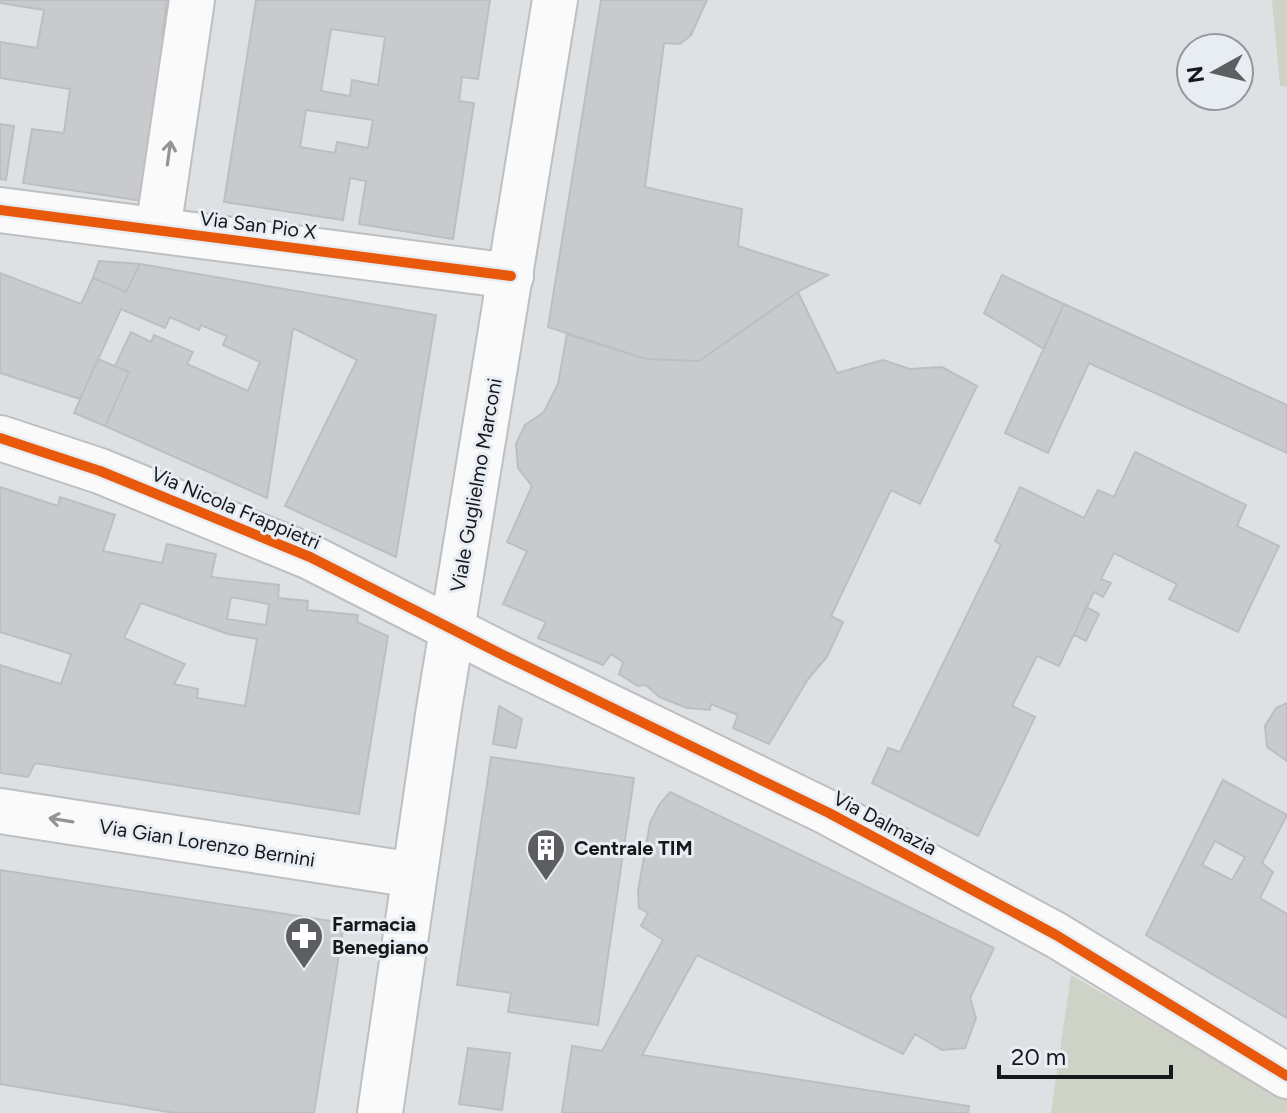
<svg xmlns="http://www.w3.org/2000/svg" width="1287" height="1113" font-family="Figtree,sans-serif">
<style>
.green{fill:#cfd3c7}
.building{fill:#c8cacd;stroke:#bcbec1;stroke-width:2;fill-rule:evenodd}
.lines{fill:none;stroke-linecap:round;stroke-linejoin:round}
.minor-casing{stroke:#bdbfc1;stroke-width:48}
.major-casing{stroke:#bdbfc1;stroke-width:48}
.minor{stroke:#fafafb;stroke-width:44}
.major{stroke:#fafafb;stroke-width:44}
.cycleway-casing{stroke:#e8edf4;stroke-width:15}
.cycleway{stroke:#e8590c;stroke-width:10}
.oneway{stroke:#939496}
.labels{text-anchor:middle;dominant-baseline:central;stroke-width:6;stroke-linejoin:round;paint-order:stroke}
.street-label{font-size:20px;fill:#16181a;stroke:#e8edf4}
.poi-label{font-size:20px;font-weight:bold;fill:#16181a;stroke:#e8edf4;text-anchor:start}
</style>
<rect width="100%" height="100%" fill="#dee1e4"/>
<!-- green -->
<path class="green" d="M1272 0H1287V87L1280 86Z
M1071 975 1287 1099V1113H1051Z"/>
<!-- building -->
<path class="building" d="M0 0H167L162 37 175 39 150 202 23 183 32 129 64 133 70 89 0 78V42L37 48 44 10 0 3Z
M256 0H490L478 79 462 77 459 101 474 103 453 239 359 224 366 181 350 178 343 220 224 202ZM331 29 385 37 378 85 352 80 350 96 321 91ZM306 110 373 120 368 148 337 142 335 153 300 147Z
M601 0H707L691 35 680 44 664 43 645 187 742 209 738 246 828 275 798 292 699 361 646 359 548 327Z
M0 124 14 126 6 180 0 179Z
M99 261 140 264 126 292 93 278Z
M140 264 436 315 396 557 285 506 357 360 293 328 267 498 105 426 129 372 115 366 131 332 151 342 154 335 193 352 187 364 248 391 260 362 223 345 227 336 201 325 199 330 170 317 165 328 121 309 80 399 0 373V273L81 304 93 278 126 292Z
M1002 275 1064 304 1044 349 984 313Z
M798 292 837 373 883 360 910 369 942 367 977 386 920 504 891 490 831 616 843 622 827 657 808 679 769 744 733 728 738 715 711 704 710 710 687 708 659 697 646 685 638 686 619 674 623 662 611 654 603 665 538 638 546 622 503 604 527 551 507 542 532 486 518 468 516 444 525 425 544 412 558 384 567 334 646 359 699 361Z
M1064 304 1287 405V453L1089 363 1048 453 1005 433Z
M98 359 129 372 105 426 74 413Z
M1135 452 1246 505 1237 526 1279 546 1238 632 1169 599 1177 584 1114 553 1101 579 1111 583 1103 597 1094 592 1059 666 1037 656 1012 706 1035 717 978 836 872 783 888 748 900 752 1001 545 995 541 1020 487 1084 518 1098 490 1114 497Z
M0 487 58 506 60 497 115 515 103 551 162 563 167 544 216 554 211 577 279 585 278 598 308 601 307 610 358 615 357 622 388 636 359 814 35 763 28 777 0 773V665L61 684 71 654 0 632ZM231 597 269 604 266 625 227 619ZM141 603 228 634 257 639 245 706 197 698 198 689 174 684 185 664 124 638Z
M1086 607 1099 614 1086 641 1074 635Z
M1287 703V761L1267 747 1265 726 1276 708Z
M499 706 522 719 516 748 493 744Z
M491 757 634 778 598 1025 508 1012 511 993 457 985Z
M1223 780 1287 815 1262 863 1273 872 1260 898 1287 914V1018L1146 935ZM1215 841 1245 857 1232 880 1202 865Z
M670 792 994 948 970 998 976 1018 965 1048 942 1050 915 1034 903 1054 697 955 642 1055 969 1106 968 1113H562L572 1046 602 1051 663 940 641 926 648 913 639 908 638 891 650 823 659 805Z
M0 870 344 923 314 1113H175L0 1084Z
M468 1048 510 1053 502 1110 459 1104Z"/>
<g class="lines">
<defs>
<path id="minor" d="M0 210 511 276
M158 230 192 0
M0 438 100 471 310 557 503 655 829 813 1056 935 1287 1076
M0 811 414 875"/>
<path id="major" d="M380 1113 438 715 555 0"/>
</defs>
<!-- minor casing -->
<use href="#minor" class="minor-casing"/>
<!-- major casing -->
<use href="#major" class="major-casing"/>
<!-- minor -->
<use href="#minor" class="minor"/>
<!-- major -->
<use href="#major" class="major"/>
<defs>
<path id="cycleway" d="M0 210 511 276
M0 438 100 471 310 557 503 655 829 813 1056 935 1287 1076"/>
</defs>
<!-- cycleway casing -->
<use href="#cycleway" class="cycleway-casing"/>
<!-- cycleway -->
<use href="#cycleway" class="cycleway"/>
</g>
<!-- one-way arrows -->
<defs><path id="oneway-shaft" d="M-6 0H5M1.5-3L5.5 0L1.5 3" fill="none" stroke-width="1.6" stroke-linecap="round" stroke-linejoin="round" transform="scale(2)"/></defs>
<g class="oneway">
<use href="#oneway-shaft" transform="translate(169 153) rotate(-82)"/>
<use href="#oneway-shaft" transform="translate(61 820) rotate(-171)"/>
</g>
<!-- icons -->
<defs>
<symbol id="building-pin" viewBox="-11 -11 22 30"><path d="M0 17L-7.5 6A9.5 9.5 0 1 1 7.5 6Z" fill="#5c5e61" stroke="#e8edf4"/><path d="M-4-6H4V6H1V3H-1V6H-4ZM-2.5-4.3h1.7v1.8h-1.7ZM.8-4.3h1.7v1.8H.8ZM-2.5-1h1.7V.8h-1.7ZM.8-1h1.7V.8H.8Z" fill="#fff"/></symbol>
<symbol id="pharmacy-pin" viewBox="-11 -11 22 30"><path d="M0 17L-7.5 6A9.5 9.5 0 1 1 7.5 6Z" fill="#5c5e61" stroke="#e8edf4"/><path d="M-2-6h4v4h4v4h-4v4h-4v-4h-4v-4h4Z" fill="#fff"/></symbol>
</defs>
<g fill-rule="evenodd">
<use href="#building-pin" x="524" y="826" width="44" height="60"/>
<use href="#pharmacy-pin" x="282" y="914" width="44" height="60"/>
</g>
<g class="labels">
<!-- street labels -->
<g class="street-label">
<text transform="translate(258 225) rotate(7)">Via San Pio X</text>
<text transform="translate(476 485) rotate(-80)">Viale Guglielmo Marconi</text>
<text transform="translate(236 508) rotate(23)">Via Nicola Frappietri</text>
<text transform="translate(885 823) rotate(28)">Via Dalmazia</text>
<text transform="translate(207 843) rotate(9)">Via Gian Lorenzo Bernini</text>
</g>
<!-- poi labels -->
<g class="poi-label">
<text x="574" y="848">Centrale TIM</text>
<text x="332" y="924">Farmacia<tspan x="332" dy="23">Benegiano</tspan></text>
</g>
</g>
<!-- north arrow -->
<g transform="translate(1215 72) rotate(262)"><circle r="38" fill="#e8edf4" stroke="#94989d" stroke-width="2"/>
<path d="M0-6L14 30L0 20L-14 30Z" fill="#5c5e61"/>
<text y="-12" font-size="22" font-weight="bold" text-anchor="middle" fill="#16181a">N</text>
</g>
<!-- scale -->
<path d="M999 1065v12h172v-12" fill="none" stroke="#16181a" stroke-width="4"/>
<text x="1011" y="1065" font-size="24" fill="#16181a" stroke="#e8edf4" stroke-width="6" paint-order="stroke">20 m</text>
</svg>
